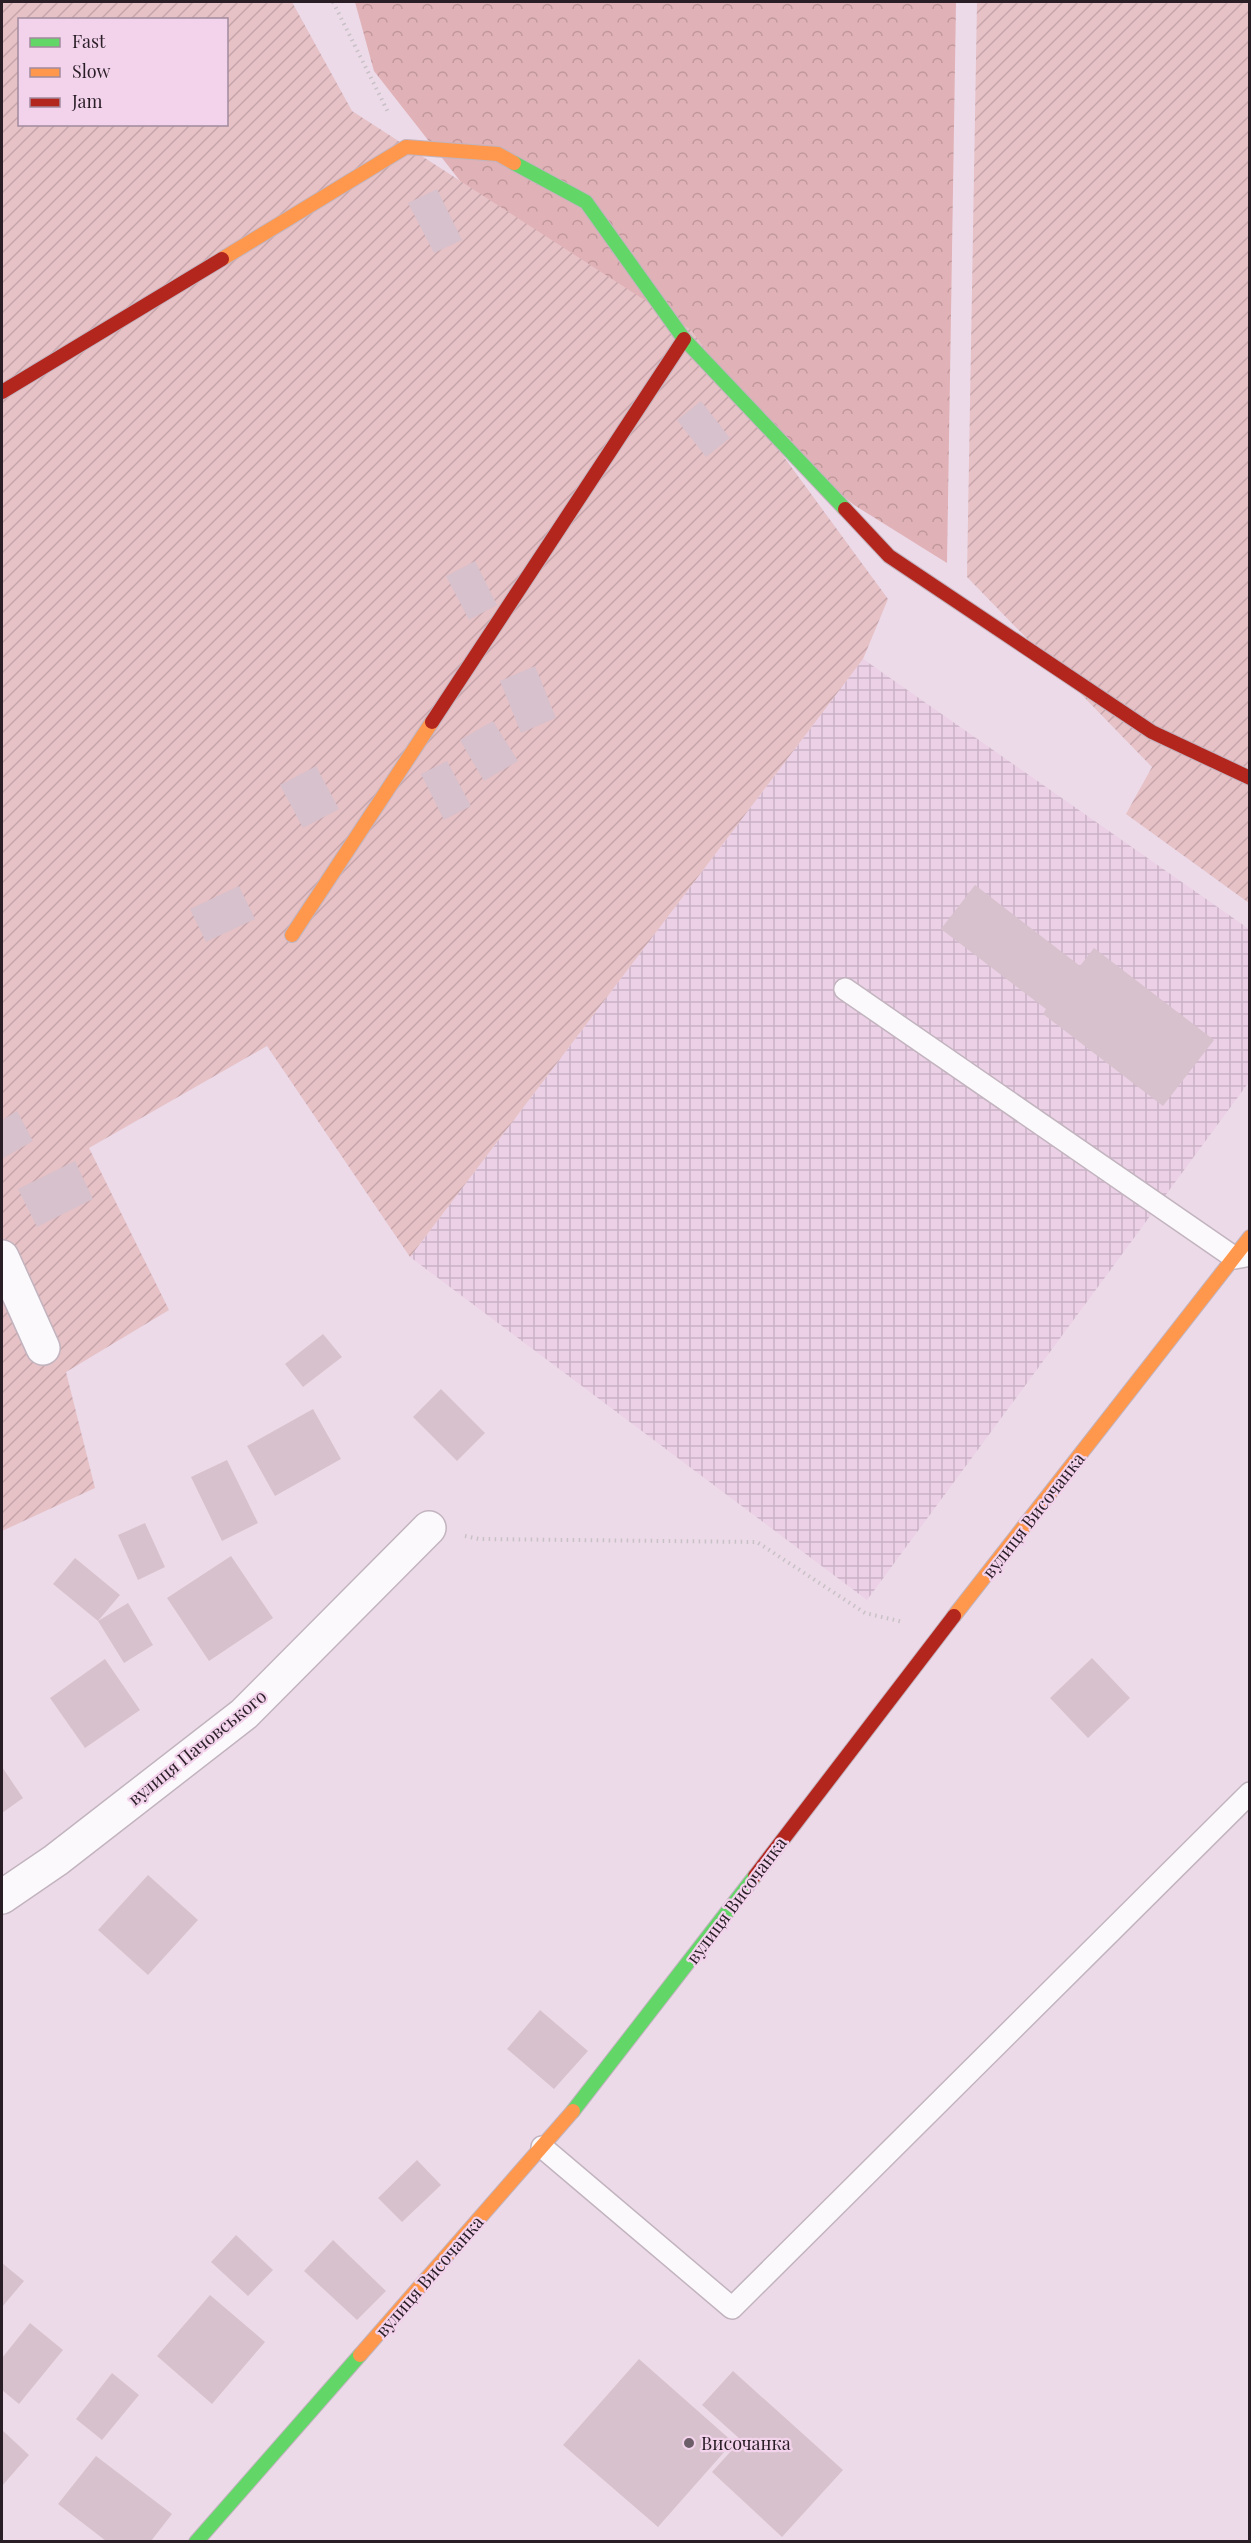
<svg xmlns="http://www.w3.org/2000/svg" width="1251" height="2543" font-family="'Playfair Display',serif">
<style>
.industrial{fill:url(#industrial-grid)}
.forest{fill:url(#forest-crowns)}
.garden{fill:url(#garden-furrows);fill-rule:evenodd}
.building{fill:#d7c1cc}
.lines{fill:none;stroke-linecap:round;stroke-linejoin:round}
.lane-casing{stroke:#c2b4bf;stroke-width:24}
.street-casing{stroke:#c2b4bf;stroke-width:36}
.fast-casing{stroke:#c2b4bf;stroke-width:16}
.slow-casing{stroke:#c2b4bf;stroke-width:16}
.jam-casing{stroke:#c2b4bf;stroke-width:16}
.path{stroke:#c8c1c6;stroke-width:4;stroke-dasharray:1.5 4.5;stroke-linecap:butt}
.lane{stroke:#fcf9fc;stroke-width:21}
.street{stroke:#fcf9fc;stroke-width:33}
.fast{stroke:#63d668;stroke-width:14}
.slow{stroke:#ff974d;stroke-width:14}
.jam{stroke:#b3261e;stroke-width:14}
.poi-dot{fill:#6d5f6a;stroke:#f3d3ec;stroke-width:2}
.labels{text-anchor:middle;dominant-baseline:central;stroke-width:4.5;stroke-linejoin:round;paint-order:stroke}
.street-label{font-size:18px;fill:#291d26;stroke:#f3d3ec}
.poi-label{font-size:18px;fill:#291d26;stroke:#f3d3ec;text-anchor:start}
</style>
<defs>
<pattern id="industrial-grid" width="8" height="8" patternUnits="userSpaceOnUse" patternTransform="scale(1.5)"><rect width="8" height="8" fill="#ecd0e6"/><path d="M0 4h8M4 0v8" fill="none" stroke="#cab2c5"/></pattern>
<pattern id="forest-crowns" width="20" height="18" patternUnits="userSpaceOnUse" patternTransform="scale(1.5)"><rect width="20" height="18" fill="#e0b1b6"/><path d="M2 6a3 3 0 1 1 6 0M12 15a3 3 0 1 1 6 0" fill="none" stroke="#c0989c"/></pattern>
<pattern id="garden-furrows" width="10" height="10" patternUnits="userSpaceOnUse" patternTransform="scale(1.5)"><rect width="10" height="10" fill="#e6c1c6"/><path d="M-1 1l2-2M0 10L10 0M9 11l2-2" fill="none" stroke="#c5a5aa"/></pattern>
</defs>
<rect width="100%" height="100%" fill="#ecdae8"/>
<!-- industrial -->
<path class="industrial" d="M863 659 1249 929V1082L867 1600 410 1257Z"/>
<!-- forest -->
<path class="forest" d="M355 2H956L947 563 854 505 464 186 374 71Z"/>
<!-- garden -->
<path class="garden" d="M2 2H292L352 111 691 330 888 599 863 659 410 1257 267 1046 89 1148 169 1310 66 1372 95 1488 2 1531ZM20 20H226V124H20Z
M977 2H1249V903L1126 814 1152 767 967 577Z"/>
<!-- building -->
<path class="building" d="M437 189 462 240 434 253 408 203Z
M701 401 730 438 706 457 677 420Z
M475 561 497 605 469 620 446 576Z
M535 666 556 718 521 733 500 681Z
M493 721 518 761 484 781 460 740Z
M447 761 471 806 444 820 421 774Z
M316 766 339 809 303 828 280 785Z
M975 885 1080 966 1094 948 1214 1040 1163 1106 1043 1014 1046 1009 941 929Z
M239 886 255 919 206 942 190 909Z
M17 1111 33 1141 2 1159V1120Z
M75 1161 93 1199 37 1227 18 1189Z
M323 1334 342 1357 303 1387 285 1364Z
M441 1389 485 1433 457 1461 413 1417Z
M313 1409 341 1459 275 1496 247 1446Z
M227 1460 258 1523 222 1541 191 1477Z
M145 1523 165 1567 138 1580 118 1535Z
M231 1556 273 1618 209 1661 167 1598Z
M75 1558 120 1595 98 1621 53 1584Z
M128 1603 153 1645 124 1663 98 1621Z
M1092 1658 1130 1698 1088 1738 1050 1698Z
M105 1659 140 1710 85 1748 50 1698Z
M2 1767 23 1798 2 1813Z
M148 1875 198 1920 148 1975 98 1930Z
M540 2010 588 2051 554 2089 507 2049Z
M417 2160 441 2185 402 2222 378 2198Z
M236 2235 273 2270 248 2296 211 2262Z
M333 2240 386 2291 357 2320 304 2271Z
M2 2263 24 2281 2 2307Z
M210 2295 265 2342 212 2404 157 2356Z
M30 2323 63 2350 19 2404 2 2390V2358Z
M639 2359 733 2442 658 2527 563 2445Z
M733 2371 843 2470 782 2537 712 2472 741 2440 702 2405Z
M112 2373 139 2395 102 2440 76 2419Z
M2 2430 29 2455 2 2486Z
M96 2456 172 2514 151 2541H106L58 2504Z"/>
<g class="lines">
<defs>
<path id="lane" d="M845 989 1235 1258 1246 1256
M542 2147 732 2308 1250 1793"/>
<path id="street" d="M2 1257 43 1348
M2 1897 56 1860 244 1714 429 1528"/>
<path id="fast" d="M514 163 586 202 684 339 845 509
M573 2111 755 1876
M196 2542 360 2355"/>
<path id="slow" d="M222 259 406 147 498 154 514 163
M292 935 432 722
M954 1616 1250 1237
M360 2355 573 2111"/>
<path id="jam" d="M2 392 222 259
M845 509 889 556 1152 732 1250 778
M432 722 684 339
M755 1876 954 1616"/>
</defs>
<!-- lane casing -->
<use href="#lane" class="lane-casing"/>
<!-- street casing -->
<use href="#street" class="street-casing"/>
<!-- fast casing -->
<use href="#fast" class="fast-casing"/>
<!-- slow casing -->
<use href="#slow" class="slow-casing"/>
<!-- jam casing -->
<use href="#jam" class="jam-casing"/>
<!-- path -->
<path class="path" d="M333 2 389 114
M465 1536 479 1539 757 1542 865 1613 903 1622"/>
<!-- lane -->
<use href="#lane" class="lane"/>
<!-- street -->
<use href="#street" class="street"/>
<!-- fast -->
<use href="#fast" class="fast"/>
<!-- slow -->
<use href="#slow" class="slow"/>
<!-- jam -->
<use href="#jam" class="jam"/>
</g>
<!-- markers -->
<circle class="poi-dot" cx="689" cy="2443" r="6"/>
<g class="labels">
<!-- street labels -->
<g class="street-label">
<text transform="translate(1033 1515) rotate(-52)">вулиця Височанка</text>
<text transform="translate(197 1747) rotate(-39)">вулиця Пачовського</text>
<text transform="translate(736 1900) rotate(-53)">вулиця Височанка</text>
<text transform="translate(429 2276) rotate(-49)">вулиця Височанка</text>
</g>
<!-- poi labels -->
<g class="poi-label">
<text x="701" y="2443">Височанка</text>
</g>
</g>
<!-- border -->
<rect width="1251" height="2543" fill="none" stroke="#291d26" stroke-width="6"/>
<!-- legend -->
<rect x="18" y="18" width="210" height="108" fill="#f3d3ec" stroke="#a28a9d" stroke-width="1.5"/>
<rect x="30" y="38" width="30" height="9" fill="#63d668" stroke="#a28a9d" stroke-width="1.5"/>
<text x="72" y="48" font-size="18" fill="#291d26">Fast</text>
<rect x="30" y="68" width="30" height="9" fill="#ff974d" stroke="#a28a9d" stroke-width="1.5"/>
<text x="72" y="78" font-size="18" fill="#291d26">Slow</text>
<rect x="30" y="98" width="30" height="9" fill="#b3261e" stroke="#a28a9d" stroke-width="1.5"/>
<text x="72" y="108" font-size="18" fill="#291d26">Jam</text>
</svg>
